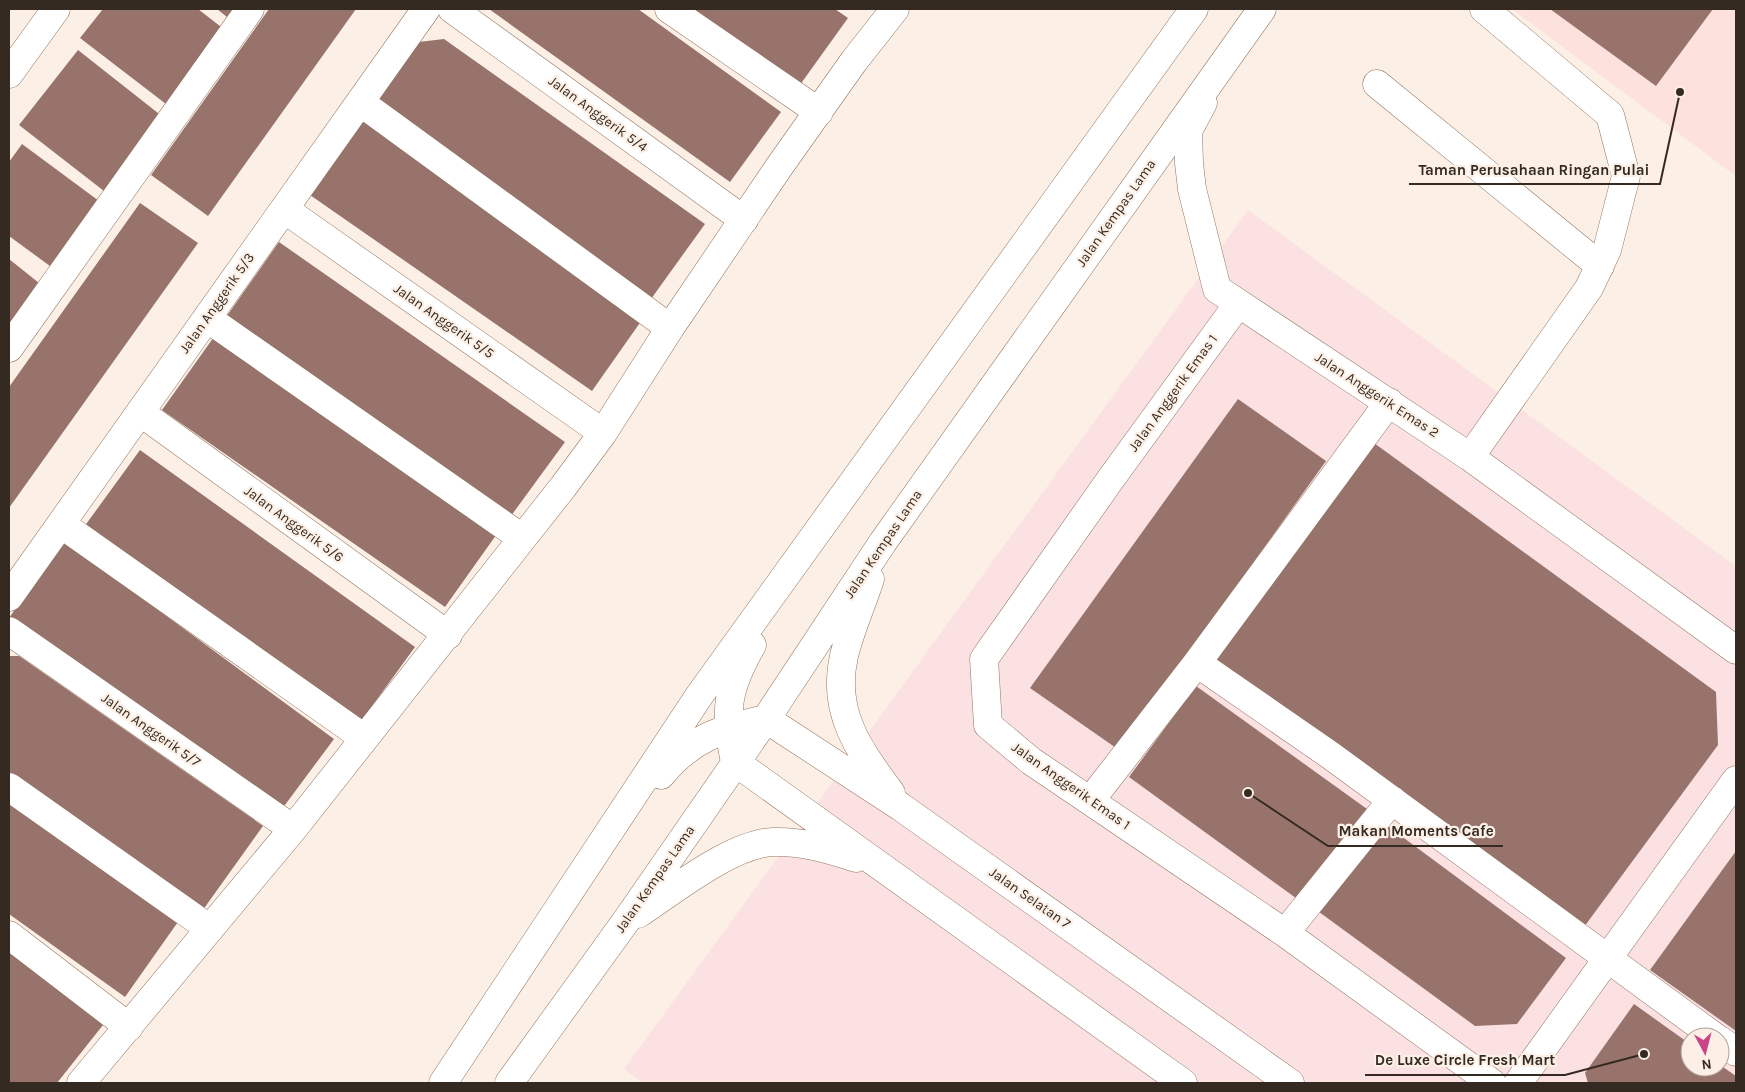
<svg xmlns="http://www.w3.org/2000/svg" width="1745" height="1092" font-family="Karla,sans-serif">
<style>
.commercial{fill:#fce1e2;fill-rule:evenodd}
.industrial{fill:#fce1dd}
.building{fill:#97736c}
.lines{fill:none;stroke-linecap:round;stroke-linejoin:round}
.minor-casing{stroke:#917660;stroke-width:29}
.major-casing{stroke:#917660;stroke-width:29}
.minor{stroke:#fff;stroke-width:28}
.major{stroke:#fff;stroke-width:28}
.labels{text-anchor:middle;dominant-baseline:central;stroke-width:4.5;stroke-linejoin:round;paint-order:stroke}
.street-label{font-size:14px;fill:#352a21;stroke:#fcf0e6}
.leader{fill:none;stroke:#352a21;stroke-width:2}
.callout-dot{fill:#352a21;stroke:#fcf0e6;stroke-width:2}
.callout-label{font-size:15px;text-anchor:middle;font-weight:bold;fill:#352a21;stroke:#fcf0e6;stroke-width:4.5;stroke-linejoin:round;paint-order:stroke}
</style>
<rect width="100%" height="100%" fill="#fcf0e6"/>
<!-- commercial -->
<path class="commercial" d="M1248 210 1736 566V1083H643L624 1069ZM1690 1037H1720V1067H1690Z"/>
<!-- industrial -->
<path class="industrial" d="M1512 9H1736V176Z"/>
<!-- building -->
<path class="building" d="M103 9H198L225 30 166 104 80 38Z
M217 9H233L227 17Z
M269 9H356L208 216 151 175Z
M489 9H638L781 112 730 182Z
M685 9H835L848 18 797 89Z
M1550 9H1713L1656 86Z
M444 39 705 224 651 299 370 99 410 43Z
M78 50 163 117 104 191 19 125Z
M362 121 644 317 592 391 310 195Z
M22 144 99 201 50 266 9 236V162Z
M140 203 198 243 9 508V387Z
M279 242 565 442 508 520 224 320Z
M9 259 44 287 9 332Z
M216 334 499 531 445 607 162 410Z
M1238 399 1326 461 1119 750 1030 688Z
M1374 443 1716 692 1718 745 1584 927 1216 659Z
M140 450 415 647 359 724 84 527Z
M63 540 334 739 282 809 9 618Z
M9 656H19L263 826 200 914 9 780Z
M1196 686 1367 809 1300 901 1129 777Z
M9 797 180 919 125 997 9 914Z
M1381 821 1566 958 1517 1024 1475 1026 1315 909Z
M1736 851V1031L1650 970Z
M9 951 103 1025 57 1083H9Z
M1634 1004 1690 1044V1067H1720V1065L1736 1076V1083H1588L1585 1073Z"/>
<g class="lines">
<defs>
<path id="minor" d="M452 9 744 220
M669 9 819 112
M9 74 56 9
M1377 84 1600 266
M360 102 670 328
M1203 103 1188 131 1189 163 1192 189 1217 289 1470 457 1736 650
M284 209 603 433
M1238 304 1110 480 984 659 988 725 1031 761 1285 933 1492 1083
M207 318 522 538
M9 348 250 9
M1389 402 1197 663 1330 755 1715 1037
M140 412 448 635
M1470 457 1589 288 1607 250 1626 176 1610 115 1484 9
M61 524 364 738
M9 597 426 9
M9 631 293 829
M9 787 210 929
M1090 801 1197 663
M1285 933 1392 800
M9 935 129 1027
M1720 1040 1736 1052
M81 1083 293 829 563 487 603 433 670 328 779 167 854 61 895 9
M1518 1083 1736 780"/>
<path id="major" d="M870 579C862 604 850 630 844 656 831 712 859 750 891 793
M752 645C726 690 724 712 735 762L1183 1083
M661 775C691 738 721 729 766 719L901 807 1290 1083
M638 914C673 891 731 844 773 842 802 841 829 849 856 858
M443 1083 699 696 1194 9
M509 1083 626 921 766 719 883 542 1262 9"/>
</defs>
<!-- minor casing -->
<use href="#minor" class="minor-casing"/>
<!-- major casing -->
<use href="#major" class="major-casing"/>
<!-- minor -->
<use href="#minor" class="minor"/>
<!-- major -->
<use href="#major" class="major"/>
</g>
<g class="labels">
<!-- street labels -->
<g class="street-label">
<text transform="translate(598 114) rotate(36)">Jalan Anggerik 5/4</text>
<text transform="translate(1116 213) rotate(-55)">Jalan Kempas Lama</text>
<text transform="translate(217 303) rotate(-55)">Jalan Anggerik 5/3</text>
<text transform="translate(444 321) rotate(35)">Jalan Anggerik 5/5</text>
<text transform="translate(1173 393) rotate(-54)">Jalan Anggerik Emas 1</text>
<text transform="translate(1377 395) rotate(33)">Jalan Anggerik Emas 2</text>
<text transform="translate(294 524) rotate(36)">Jalan Anggerik 5/6</text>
<text transform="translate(883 544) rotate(-56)">Jalan Kempas Lama</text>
<text transform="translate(151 730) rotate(35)">Jalan Anggerik 5/7</text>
<text transform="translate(1071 786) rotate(35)">Jalan Anggerik Emas 1</text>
<text transform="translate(655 879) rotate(-55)">Jalan Kempas Lama</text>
<text transform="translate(1030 898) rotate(35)">Jalan Selatan 7</text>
</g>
</g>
<!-- callouts -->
<path class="leader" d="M1680 92L1660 184H1409M1248 793L1328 846H1503M1644 1054L1565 1075H1365"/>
<g class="callout-dot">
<circle cx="1680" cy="92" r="5"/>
<circle cx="1248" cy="793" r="5"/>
<circle cx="1644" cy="1054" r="5"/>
</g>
<g class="callout-label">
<text x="1534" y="175">Taman Perusahaan Ringan Pulai</text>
<text x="1416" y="836">Makan Moments Cafe</text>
<text x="1465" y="1065">De Luxe Circle Fresh Mart</text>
</g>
<!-- border -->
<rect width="1745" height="1092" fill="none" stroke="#352a21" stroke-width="20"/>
<!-- north arrow -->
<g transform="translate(1705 1052) rotate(173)"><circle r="24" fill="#fcf0e6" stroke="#aca197"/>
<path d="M0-4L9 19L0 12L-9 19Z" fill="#c84589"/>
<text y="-8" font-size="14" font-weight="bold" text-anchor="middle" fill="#352a21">N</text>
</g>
</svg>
